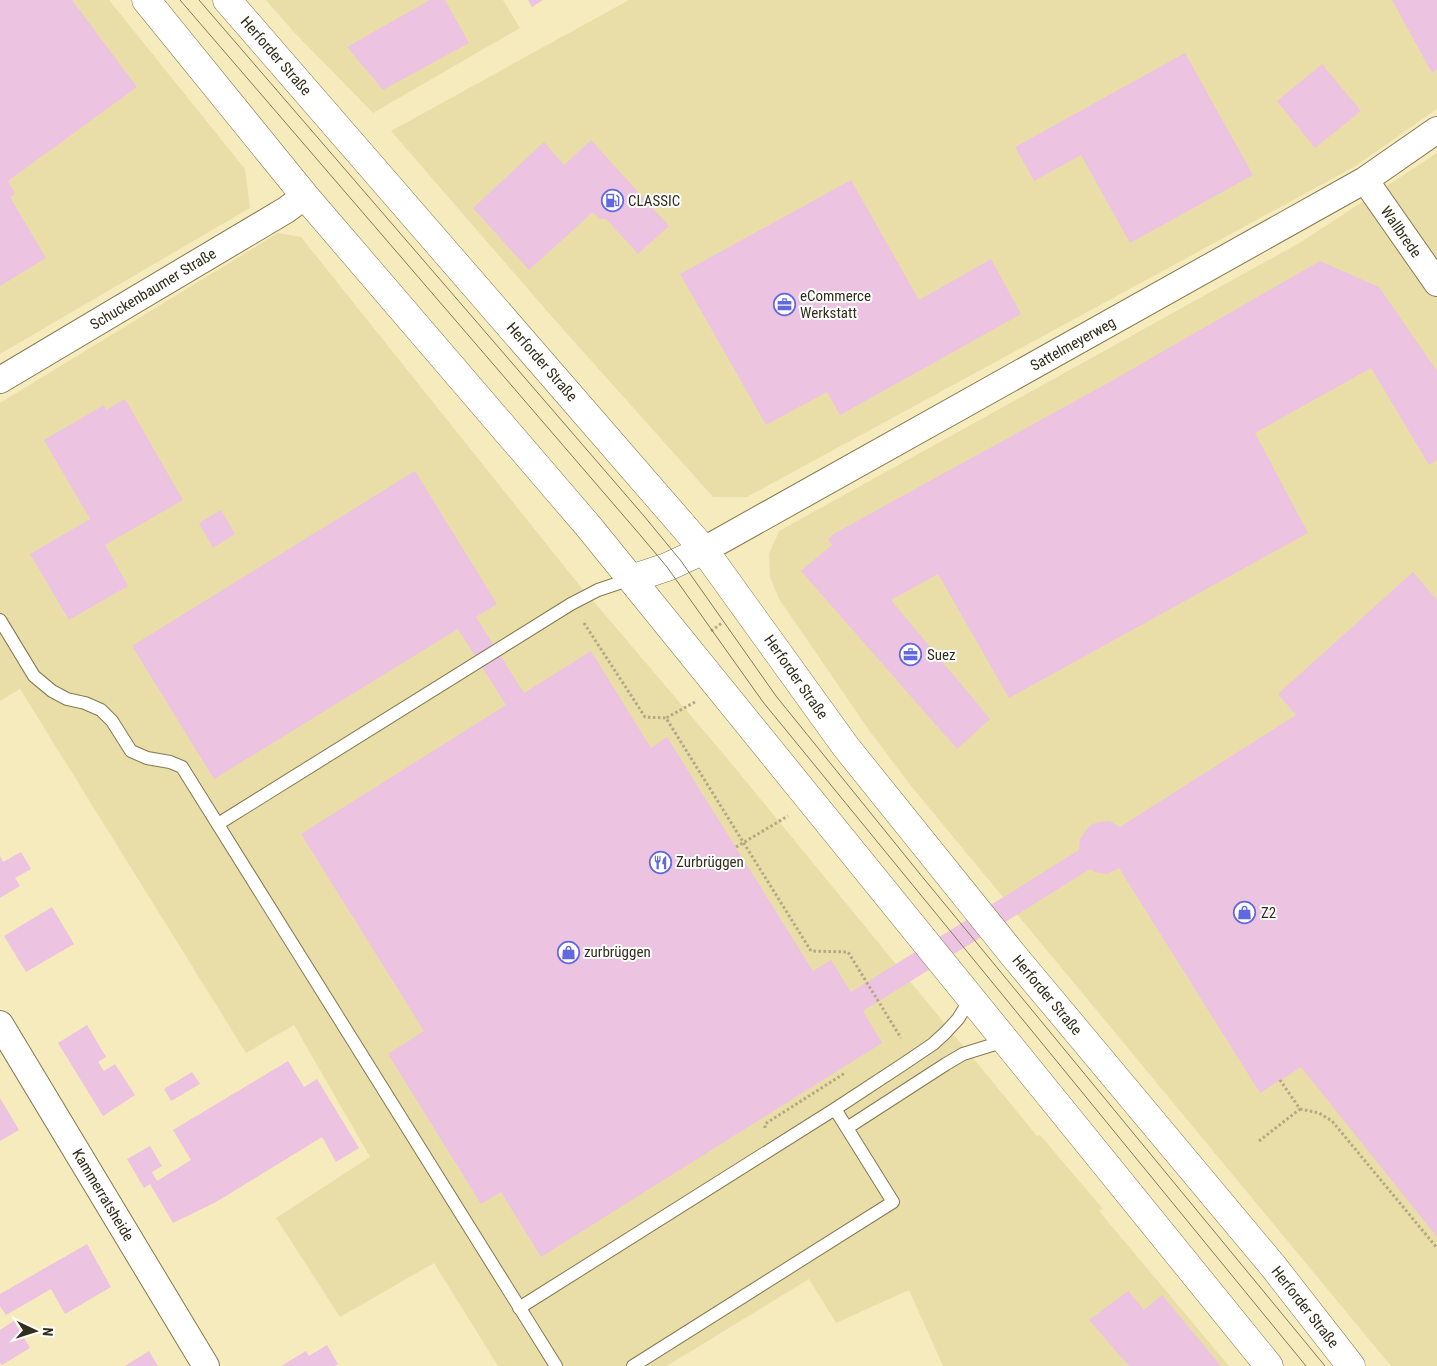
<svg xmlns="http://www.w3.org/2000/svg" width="1437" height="1366" font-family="'Roboto Condensed',sans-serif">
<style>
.built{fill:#eadea8}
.building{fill:#ecc3e0}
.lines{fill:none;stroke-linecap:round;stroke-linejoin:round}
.lane-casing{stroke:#837a4f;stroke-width:14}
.street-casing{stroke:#837a4f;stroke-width:28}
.primary-casing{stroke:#837a4f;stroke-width:29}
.path{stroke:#b0a984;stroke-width:3;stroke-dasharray:2.5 2.5;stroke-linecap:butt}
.lane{stroke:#fff;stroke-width:12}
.street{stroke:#fff;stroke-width:26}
.primary{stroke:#fff;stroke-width:28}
.tram{stroke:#827c5e;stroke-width:1}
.labels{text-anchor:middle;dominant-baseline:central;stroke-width:4;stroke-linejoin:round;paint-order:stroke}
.street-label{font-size:15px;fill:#322e1c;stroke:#fff}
.poi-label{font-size:15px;fill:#322e1c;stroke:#fff;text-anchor:start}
</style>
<rect width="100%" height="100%" fill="#f5ebbd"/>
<!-- built -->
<path class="built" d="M0 0H109L245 169 250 208 0 354Z
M266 0H503L520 28 373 113 292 30Z
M629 0H1437V109L1354 167 747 497H713L553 318 391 131Z
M1437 153V1366H1391L911 786 871 733 779 599 770 577 769 554 779 531 1301 242Z
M278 233 301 237 572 576 726 757 1037 1136 1040 1135 1103 1209 1099 1211 1229 1366H943L909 1290 836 1323 809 1279 667 1366H498L434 1263 340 1317 276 1218 370 1157 294 1025 246 1053 20 689 0 701V403Z"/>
<!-- building -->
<path class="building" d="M0 0H72L137 87 8 181 15 194 10 197 46 258 0 286Z
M430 0H445L469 43 383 90 347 47Z
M528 0H543L532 7Z
M1392 0H1437V70L1432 73Z
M1185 53 1253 175 1130 243 1081 155 1034 181 1015 147Z
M1322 64 1361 111 1315 148 1277 101Z
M591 140 669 226 638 254 606 219H600L593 212 529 270 473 208 544 142 564 165Z
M851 180 919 300 991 259 1021 314 840 415 827 392 766 425 680 274Z
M1320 261 1379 287 1437 371V460L1429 465 1371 368 1255 433 1308 533 1009 698 938 574 891 600 990 719 957 749 801 571 832 545 828 539 835 533 1108 383Z
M125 399 183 500 105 545 128 586 69 620 30 554 90 519 44 440 104 405 106 410Z
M415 471 497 604 476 617 524 693 591 651 651 748 667 737 813 971 831 960 851 992 1079 850 1080 839 1090 825 1099 822 1109 821 1120 827 1296 715 1278 694 1413 572 1437 600V1237L1301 1067 1260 1093 1119 868 1107 874 1098 873 1090 869 863 1011 882 1043 541 1257 501 1192 481 1204 388 1054 424 1031 301 834 506 705 458 629 214 779 132 646Z
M221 510 235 534 213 548 199 523Z
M21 852 31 869 15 878 20 886 0 898V856L3 862Z
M52 907 74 944 26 972 4 936Z
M87 1025 106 1057 98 1062 104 1071 115 1064 135 1095 103 1116 58 1043Z
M288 1061 304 1087 317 1079 359 1148 336 1162 322 1137 216 1202 173 1223 150 1184 144 1188 127 1159 150 1146 162 1166 152 1172 157 1181 191 1160 173 1130Z
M192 1072 200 1084 171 1101 164 1089Z
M0 1098 19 1130 0 1141Z
M87 1244 111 1287 65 1314 51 1289 6 1315 0 1306V1294Z
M1128 1291 1144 1310 1162 1295 1221 1366H1129L1089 1320Z
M14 1321 30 1348 2 1365 0 1363V1330Z
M327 1345 338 1364 335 1366H281L306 1351 309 1356Z
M149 1351 158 1366H125Z"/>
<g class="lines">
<defs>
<path id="lane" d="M0 620 34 676 52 691 67 699 85 703 101 710 112 721 131 751 147 758 170 762 182 767 556 1366
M218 824 571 604 598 590 631 579
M847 1128 946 1064 963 1054 1005 1041
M519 1308 835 1109 905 1063 933 1044 945 1033 958 1019 971 998
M633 1366 893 1202 835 1109"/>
<path id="street" d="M1365 180 1437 283
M0 380 286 210 305 196
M704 550 1365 180 1437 130
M0 1024 206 1366"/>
<path id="primary" d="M146 0 305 196 589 527 1269 1366
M227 0 704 550 846 747 1014 956 1273 1266 1351 1366
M631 579 667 567 704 550"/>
</defs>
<!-- lane casing -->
<use href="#lane" class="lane-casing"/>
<!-- street casing -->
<use href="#street" class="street-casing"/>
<!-- primary casing -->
<use href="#primary" class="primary-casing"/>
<!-- path -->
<path class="path" d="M584 623 645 717 666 718
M711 631 722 623
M695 702 666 718 811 951 848 952 901 1038
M736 847 788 816
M1300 1109 1319 1113 1332 1121 1437 1248
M765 1128V1124L845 1073
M1259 1141 1300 1109 1280 1080"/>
<!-- lane -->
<use href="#lane" class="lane"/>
<!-- street -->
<use href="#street" class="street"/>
<!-- primary -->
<use href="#primary" class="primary"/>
<!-- tram -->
<path class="tram" d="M180 0 641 536 667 567 763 702 1306 1366
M199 0 644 516 681 561 776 696 920 874 1325 1366"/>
</g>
<!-- icons -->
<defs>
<symbol id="fuel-ring" viewBox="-11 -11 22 22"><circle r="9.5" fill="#fff" stroke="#6168e0" stroke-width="1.5"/><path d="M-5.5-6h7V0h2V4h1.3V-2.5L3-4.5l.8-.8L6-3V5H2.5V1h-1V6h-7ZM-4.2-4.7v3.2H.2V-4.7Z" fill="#6168e0"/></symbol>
<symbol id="office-ring" viewBox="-11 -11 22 22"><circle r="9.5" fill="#fff" stroke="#6168e0" stroke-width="1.5"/><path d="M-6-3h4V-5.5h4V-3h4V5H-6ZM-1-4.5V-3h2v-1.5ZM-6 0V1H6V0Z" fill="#6168e0"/></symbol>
<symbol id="restaurant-ring" viewBox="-11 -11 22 22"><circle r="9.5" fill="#fff" stroke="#6168e0" stroke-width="1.5"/><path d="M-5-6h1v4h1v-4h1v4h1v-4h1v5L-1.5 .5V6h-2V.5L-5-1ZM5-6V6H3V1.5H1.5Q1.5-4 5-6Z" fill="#6168e0"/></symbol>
<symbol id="shop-ring" viewBox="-11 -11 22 22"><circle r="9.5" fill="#fff" stroke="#6168e0" stroke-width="1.5"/><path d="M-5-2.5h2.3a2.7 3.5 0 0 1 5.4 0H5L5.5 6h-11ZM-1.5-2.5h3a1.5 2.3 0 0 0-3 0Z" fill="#6168e0"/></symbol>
</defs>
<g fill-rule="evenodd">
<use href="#fuel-ring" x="600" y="188" width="25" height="25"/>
<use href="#office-ring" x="772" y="292" width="25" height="25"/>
<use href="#office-ring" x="898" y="642" width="25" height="25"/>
<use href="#restaurant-ring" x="648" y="850" width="25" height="25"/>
<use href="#shop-ring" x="1232" y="900" width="25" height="25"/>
<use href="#shop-ring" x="556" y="940" width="25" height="25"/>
</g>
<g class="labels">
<!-- street labels -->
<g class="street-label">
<text transform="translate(276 56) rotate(49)">Herforder Straße</text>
<text transform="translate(1401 232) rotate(55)">Wallbrede</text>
<text transform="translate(153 289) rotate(-31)">Schuckenbaumer Straße</text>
<text transform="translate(1073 344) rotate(-29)">Sattelmeyerweg</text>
<text transform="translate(542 362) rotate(49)">Herforder Straße</text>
<text transform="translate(796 677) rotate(55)">Herforder Straße</text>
<text transform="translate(1047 995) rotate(50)">Herforder Straße</text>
<text transform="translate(103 1195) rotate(59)">Kammerratsheide</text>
<text transform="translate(1305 1307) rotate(52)">Herforder Straße</text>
</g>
<!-- poi labels -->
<g class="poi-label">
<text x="628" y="201">CLASSIC</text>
<text x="800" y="296">eCommerce<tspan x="800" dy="17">Werkstatt</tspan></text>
<text x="927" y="655">Suez</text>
<text x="676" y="862">Zurbrüggen</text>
<text x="1261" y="913">Z2</text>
<text x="584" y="952">zurbrüggen</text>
</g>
</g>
<!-- north arrow -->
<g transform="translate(35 1331) rotate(94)" stroke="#ffffff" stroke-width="4" paint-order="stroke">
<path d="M0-4L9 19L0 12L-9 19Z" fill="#322e1c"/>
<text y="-8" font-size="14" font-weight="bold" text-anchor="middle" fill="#322e1c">N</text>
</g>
</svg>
